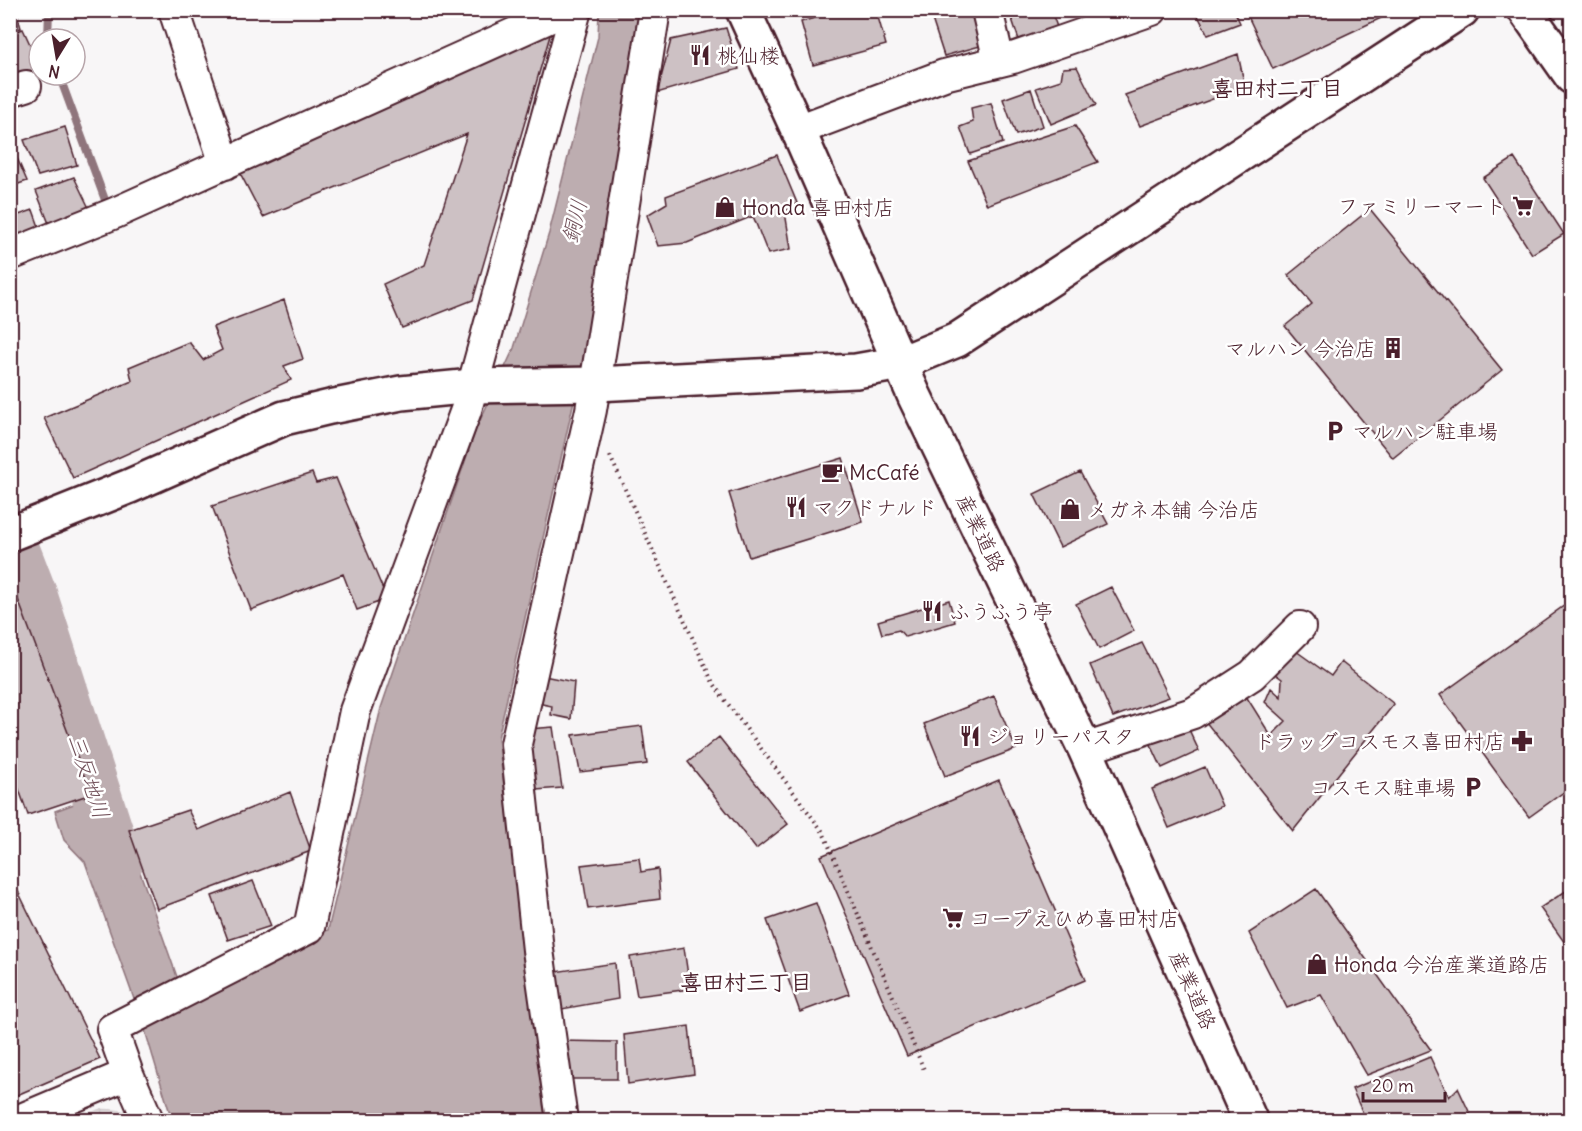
<svg xmlns="http://www.w3.org/2000/svg" width="1582" height="1131" font-family="Delius,'Klee One',sans-serif">
<style>
.industrial{fill:url(#industrial-grid)}
.water{fill:#bdadb0;stroke:#8f747b;stroke-width:1.5}
.lines{fill:none;stroke-linecap:round;stroke-linejoin:round}
.stream{stroke:#8f747b;stroke-width:8}
.river{stroke:#bdadb0;stroke-width:50}
.building{fill:#cdc1c4;stroke:#4a1f2b;stroke-width:1.5}
.street-casing{stroke:#4a1f2b;stroke-width:34}
.secondary-casing{stroke:#4a1f2b;stroke-width:38}
.primary-casing{stroke:#4a1f2b;stroke-width:38}
.path{stroke:#4a1f2b;stroke-width:4;stroke-dasharray:1.5 4.5;stroke-linecap:butt}
.street{stroke:#fff;stroke-width:30}
.secondary{stroke:#fff;stroke-width:33}
.primary{stroke:#fff;stroke-width:33}
.labels{text-anchor:middle;dominant-baseline:central;stroke-width:5;stroke-linejoin:round;paint-order:stroke}
.poi-label{font-size:21px;fill:#4a1f2b;stroke:#fff;text-anchor:start}
.street-label{font-size:21px;fill:#4a1f2b;stroke:#fff}
.neighbourhood-label{font-size:22px;font-weight:bold;fill:#4a1f2b;stroke:#fff}
.water-label{font-size:22px;font-style:italic;fill:#72515a;stroke:#fff}
</style>
<defs>
<pattern id="industrial-grid" width="8" height="8" patternUnits="userSpaceOnUse" patternTransform="scale(1.5)"><rect width="8" height="8" fill="#ebe6e8"/><path d="M0 4h8M4 0v8" fill="none" stroke="#cbc5c7"/></pattern>
</defs>
<rect width="100%" height="100%" fill="#f8f6f7"/>
<filter id="ink" filterUnits="userSpaceOnUse"><feTurbulence type="fractalNoise" baseFrequency=".0167" numOctaves="2"/><feDisplacementMap in="SourceGraphic" scale="12" xChannelSelector="R" yChannelSelector="G"/><feConvolveMatrix kernelMatrix="1 2 1 2 8 2 1 2 1" color-interpolation-filters="sRGB"/></filter>
<g filter="url(#ink)">
<!-- industrial -->
<path class="industrial" d="M101 1108 128 1111 131 1120H72Z"/>
<!-- water -->
<path class="water" d="M599 11H648L588 338 498 738 545 1120H172L144 1027 85 862 64 840 55 811 106 792 114 799 187 1005 328 930 381 708 476 429 514 348 549 233 598 37Z"/>
<g class="lines">
<!-- stream -->
<path class="stream" d="M48 39 49 10
M59 75 108 208"/>
<!-- river -->
<path class="river" d="M10 537 32 594 118 862"/>
</g>
<!-- building -->
<path class="building" d="M10 10H16L21 28 10 31Z
M841 10H876L886 45 813 65 801 22Z
M929 10H964V14L971 12 980 46 944 56Z
M1009 10H1051L1057 27 1019 40Z
M1195 10H1234L1240 23 1208 35Z
M1245 10H1398L1273 69Z
M726 28 739 69 657 93 671 40Z
M23 29 39 64V68L10 78V34Z
M551 32 473 300 402 328 383 284 424 265 467 134 263 217 238 169Z
M1238 54 1245 87 1140 126 1125 95Z
M1077 67 1096 105 1051 124 1036 88 1061 80 1063 68Z
M1031 89 1043 126 1016 135 1003 99Z
M991 103 1003 143 970 154 960 127 973 122 971 108Z
M1075 126 1098 162 987 205 968 161Z
M65 127 77 165 38 176 24 140Z
M10 142 27 181 10 187Z
M777 155 797 203 785 212 791 249 768 254 753 216 687 243 658 246 647 215 667 203 666 196Z
M1514 158 1564 234 1532 254 1483 178Z
M74 177 90 210 50 226 36 191Z
M1370 209 1502 370 1393 458 1285 326 1312 304 1288 275Z
M33 210 42 235 10 248V218Z
M284 300 303 359 284 366 291 380 73 478 44 418 132 381 129 367 189 342 203 360 222 350 213 327Z
M843 458 863 522 749 557 729 493Z
M1080 472 1108 524 1060 547 1034 494Z
M312 473 316 483 336 478 387 599 357 610 343 574 251 610 212 506Z
M1111 587 1134 631 1099 649 1076 604Z
M16 594 91 794 28 815 10 764V596Z
M949 600 955 622 905 637 899 630 882 634 878 621Z
M1572 600V786L1529 817 1440 695Z
M1142 643 1169 697 1113 717 1090 665Z
M1289 646 1331 676 1341 662 1394 704 1293 831 1201 716 1241 688 1271 736 1286 721 1265 702 1271 688 1281 697 1282 679 1271 671Z
M544 676 574 682 571 719 551 715 552 706 542 704Z
M994 696 1016 749 945 776 924 724Z
M1184 719 1199 751 1162 768 1147 736Z
M642 726 647 764 580 772 573 735Z
M553 727 562 788 536 790 529 729Z
M719 737 788 824 756 849 688 762Z
M1205 767 1222 806 1169 828 1152 789Z
M999 780 1085 980 907 1056 821 856Z
M290 792 311 851 157 909 129 830 188 810 198 830Z
M639 858 641 872 658 869 660 899 588 909 581 865Z
M253 881 271 926 228 940 212 896Z
M16 887 100 1059 10 1098V889Z
M1572 887V953L1540 908Z
M1316 889 1431 1050 1367 1075 1321 995 1287 1008 1249 933Z
M816 903 849 994 800 1012 767 920Z
M684 948 690 989 637 996 630 957Z
M615 963 618 999 562 1009 554 972Z
M689 1026 694 1074 628 1084 624 1035Z
M560 1041 617 1042V1079H564Z
M1430 1057 1449 1097 1458 1088 1473 1120H1366L1352 1089Z"/>
<g class="lines">
<defs>
<path id="street" d="M174 10 225 164
M987 10 999 61
M10 91 26 86
M798 130 944 75 1013 58 1152 10
M10 255 115 213 566 10
M1085 749 1193 713 1252 675 1300 627
M19 1120 128 1074
M148 1120 128 1074 112 1029 309 928 355 711 466 410 576 10
M562 1120 538 950 516 744 591 410 655 10"/>
<path id="secondary" d="M743 10 798 130 914 395 1085 749 1250 1120
M10 534 130 486 284 418 330 407 401 393 473 386 596 384 856 371 901 363 957 340 1462 10"/>
<path id="primary" d="M1525 10 1572 77"/>
</defs>
<!-- street casing -->
<use href="#street" class="street-casing"/>
<!-- secondary casing -->
<use href="#secondary" class="secondary-casing"/>
<!-- primary casing -->
<use href="#primary" class="primary-casing"/>
<!-- path -->
<path class="path" d="M610 456 711 679 722 696 823 832 925 1072"/>
<!-- street -->
<use href="#street" class="street"/>
<!-- secondary -->
<use href="#secondary" class="secondary"/>
<!-- primary -->
<use href="#primary" class="primary"/>
</g>
</g>
<!-- icons -->
<defs>
<symbol id="restaurant-bare" viewBox="-9 -9 18 18"><path d="M-5-6h1v4h1v-4h1v4h1v-4h1v5L-1.5 .5V6h-2V.5L-5-1ZM5-6V6H3V1.5H1.5Q1.5-4 5-6Z" fill="#4a1f2b" stroke="#fff" stroke-width="2.5" paint-order="stroke"/></symbol>
<symbol id="supermarket-bare" viewBox="-9 -9 18 18"><path d="M-6-5.5h2.5l.6 2H6L4.5 2H-2.5L-4.4-4H-6ZM-1.5 3.2a1.3 1.3 0 1 0 .1 0ZM3 3.2a1.3 1.3 0 1 0 .1 0Z" fill="#4a1f2b" stroke="#fff" stroke-width="2.5" paint-order="stroke"/></symbol>
<symbol id="shop-bare" viewBox="-9 -9 18 18"><path d="M-5-2.5h2.3a2.7 3.5 0 0 1 5.4 0H5L5.5 6h-11ZM-1.5-2.5h3a1.5 2.3 0 0 0-3 0Z" fill="#4a1f2b" stroke="#fff" stroke-width="2.5" paint-order="stroke"/></symbol>
<symbol id="building-bare" viewBox="-9 -9 18 18"><path d="M-4-6H4V6H1V3H-1V6H-4ZM-2.5-4.3h1.7v1.8h-1.7ZM.8-4.3h1.7v1.8H.8ZM-2.5-1h1.7V.8h-1.7ZM.8-1h1.7V.8H.8Z" fill="#4a1f2b" stroke="#fff" stroke-width="2.5" paint-order="stroke"/></symbol>
<symbol id="parking-bare" viewBox="-9 -9 18 18"><path d="M-3.5-5.5H1a3.5 3.5 0 0 1 0 7H-1V5.5H-3.5ZM-1-3.4V-.6H.8a1.4 1.4 0 0 0 0-2.8Z" fill="#4a1f2b" stroke="#fff" stroke-width="2.5" paint-order="stroke"/></symbol>
<symbol id="cafe-bare" viewBox="-9 -9 18 18"><path d="M-5.5-4.5H6V0H3Q3 3.5 0 3.5H-2.5Q-5.5 3.5-5.5 0ZM3-3.2v2h1.7v-2ZM-6 4.5H4V6H-6Z" fill="#4a1f2b" stroke="#fff" stroke-width="2.5" paint-order="stroke"/></symbol>
<symbol id="pharmacy-bare" viewBox="-9 -9 18 18"><path d="M-2-6h4v4h4v4h-4v4h-4v-4h-4v-4h4Z" fill="#4a1f2b" stroke="#fff" stroke-width="2.5" paint-order="stroke"/></symbol>
</defs>
<g fill-rule="evenodd">
<use href="#restaurant-bare" x="685" y="40" width="30" height="30"/>
<use href="#supermarket-bare" x="1508" y="191" width="30" height="30"/>
<use href="#shop-bare" x="710" y="192" width="30" height="30"/>
<use href="#building-bare" x="1378" y="333" width="30" height="30"/>
<use href="#parking-bare" x="1320" y="416" width="30" height="30"/>
<use href="#cafe-bare" x="817" y="457" width="30" height="30"/>
<use href="#restaurant-bare" x="781" y="492" width="30" height="30"/>
<use href="#shop-bare" x="1055" y="494" width="30" height="30"/>
<use href="#restaurant-bare" x="917" y="596" width="30" height="30"/>
<use href="#restaurant-bare" x="955" y="721" width="30" height="30"/>
<use href="#pharmacy-bare" x="1507" y="726" width="30" height="30"/>
<use href="#parking-bare" x="1458" y="772" width="30" height="30"/>
<use href="#supermarket-bare" x="938" y="903" width="30" height="30"/>
<use href="#shop-bare" x="1302" y="949" width="30" height="30"/>
</g>
<g class="labels">
<!-- poi labels -->
<g class="poi-label">
<text x="717" y="55">桃仙楼</text>
<text x="1506" y="206" text-anchor="end">ファミリーマート</text>
<text x="742" y="207">Honda 喜田村店</text>
<text x="1376" y="348" text-anchor="end">マルハン 今治店</text>
<text x="1352" y="431">マルハン駐車場</text>
<text x="849" y="472">McCafé</text>
<text x="813" y="507">マクドナルド</text>
<text x="1087" y="509">メガネ本舗 今治店</text>
<text x="949" y="611">ふうふう亭</text>
<text x="987" y="736">ジョリーパスタ</text>
<text x="1505" y="741" text-anchor="end">ドラッグコスモス喜田村店</text>
<text x="1456" y="787" text-anchor="end">コスモス駐車場</text>
<text x="970" y="918">コープえひめ喜田村店</text>
<text x="1334" y="964">Honda 今治産業道路店</text>
</g>
<!-- street labels -->
<g class="street-label">
<text transform="translate(981 533) rotate(64)">産業道路</text>
<text transform="translate(1193 990) rotate(66)">産業道路</text>
</g>
<!-- neighbourhood labels -->
<g class="neighbourhood-label">
<text x="1277" y="88">喜田村二丁目</text>
<text x="746" y="982">喜田村三丁目</text>
</g>
<!-- water labels -->
<g class="water-label">
<text transform="translate(574 221) rotate(-76)">銅川</text>
<text transform="translate(89 776) rotate(72)">三反地川</text>
</g>
</g>
<!-- margin -->
<rect width="1582" height="1131" fill="none" stroke="#fff" stroke-width="36"/>
<rect x="18" y="18" width="1546" height="1095" fill="none" stroke="#4a1f2b" stroke-width="2" filter="url(#ink)"/>
<!-- north arrow -->
<g transform="translate(57 57) rotate(191)"><circle r="28" fill="#ffffff" stroke="#b7a5aa" stroke-width="1.5"/>
<path d="M0-4.5L10 22L0 15L-10 22Z" fill="#4a1f2b"/>
<text y="-9" font-size="16" font-weight="bold" text-anchor="middle" fill="#4a1f2b">N</text>
</g>
<!-- scale -->
<path d="M1363 1092v9h82v-9" fill="none" stroke="#4a1f2b" stroke-width="3"/>
<text x="1372" y="1092" font-size="18" fill="#4a1f2b" stroke="#ffffff" stroke-width="4.5" paint-order="stroke">20 m</text>
</svg>
